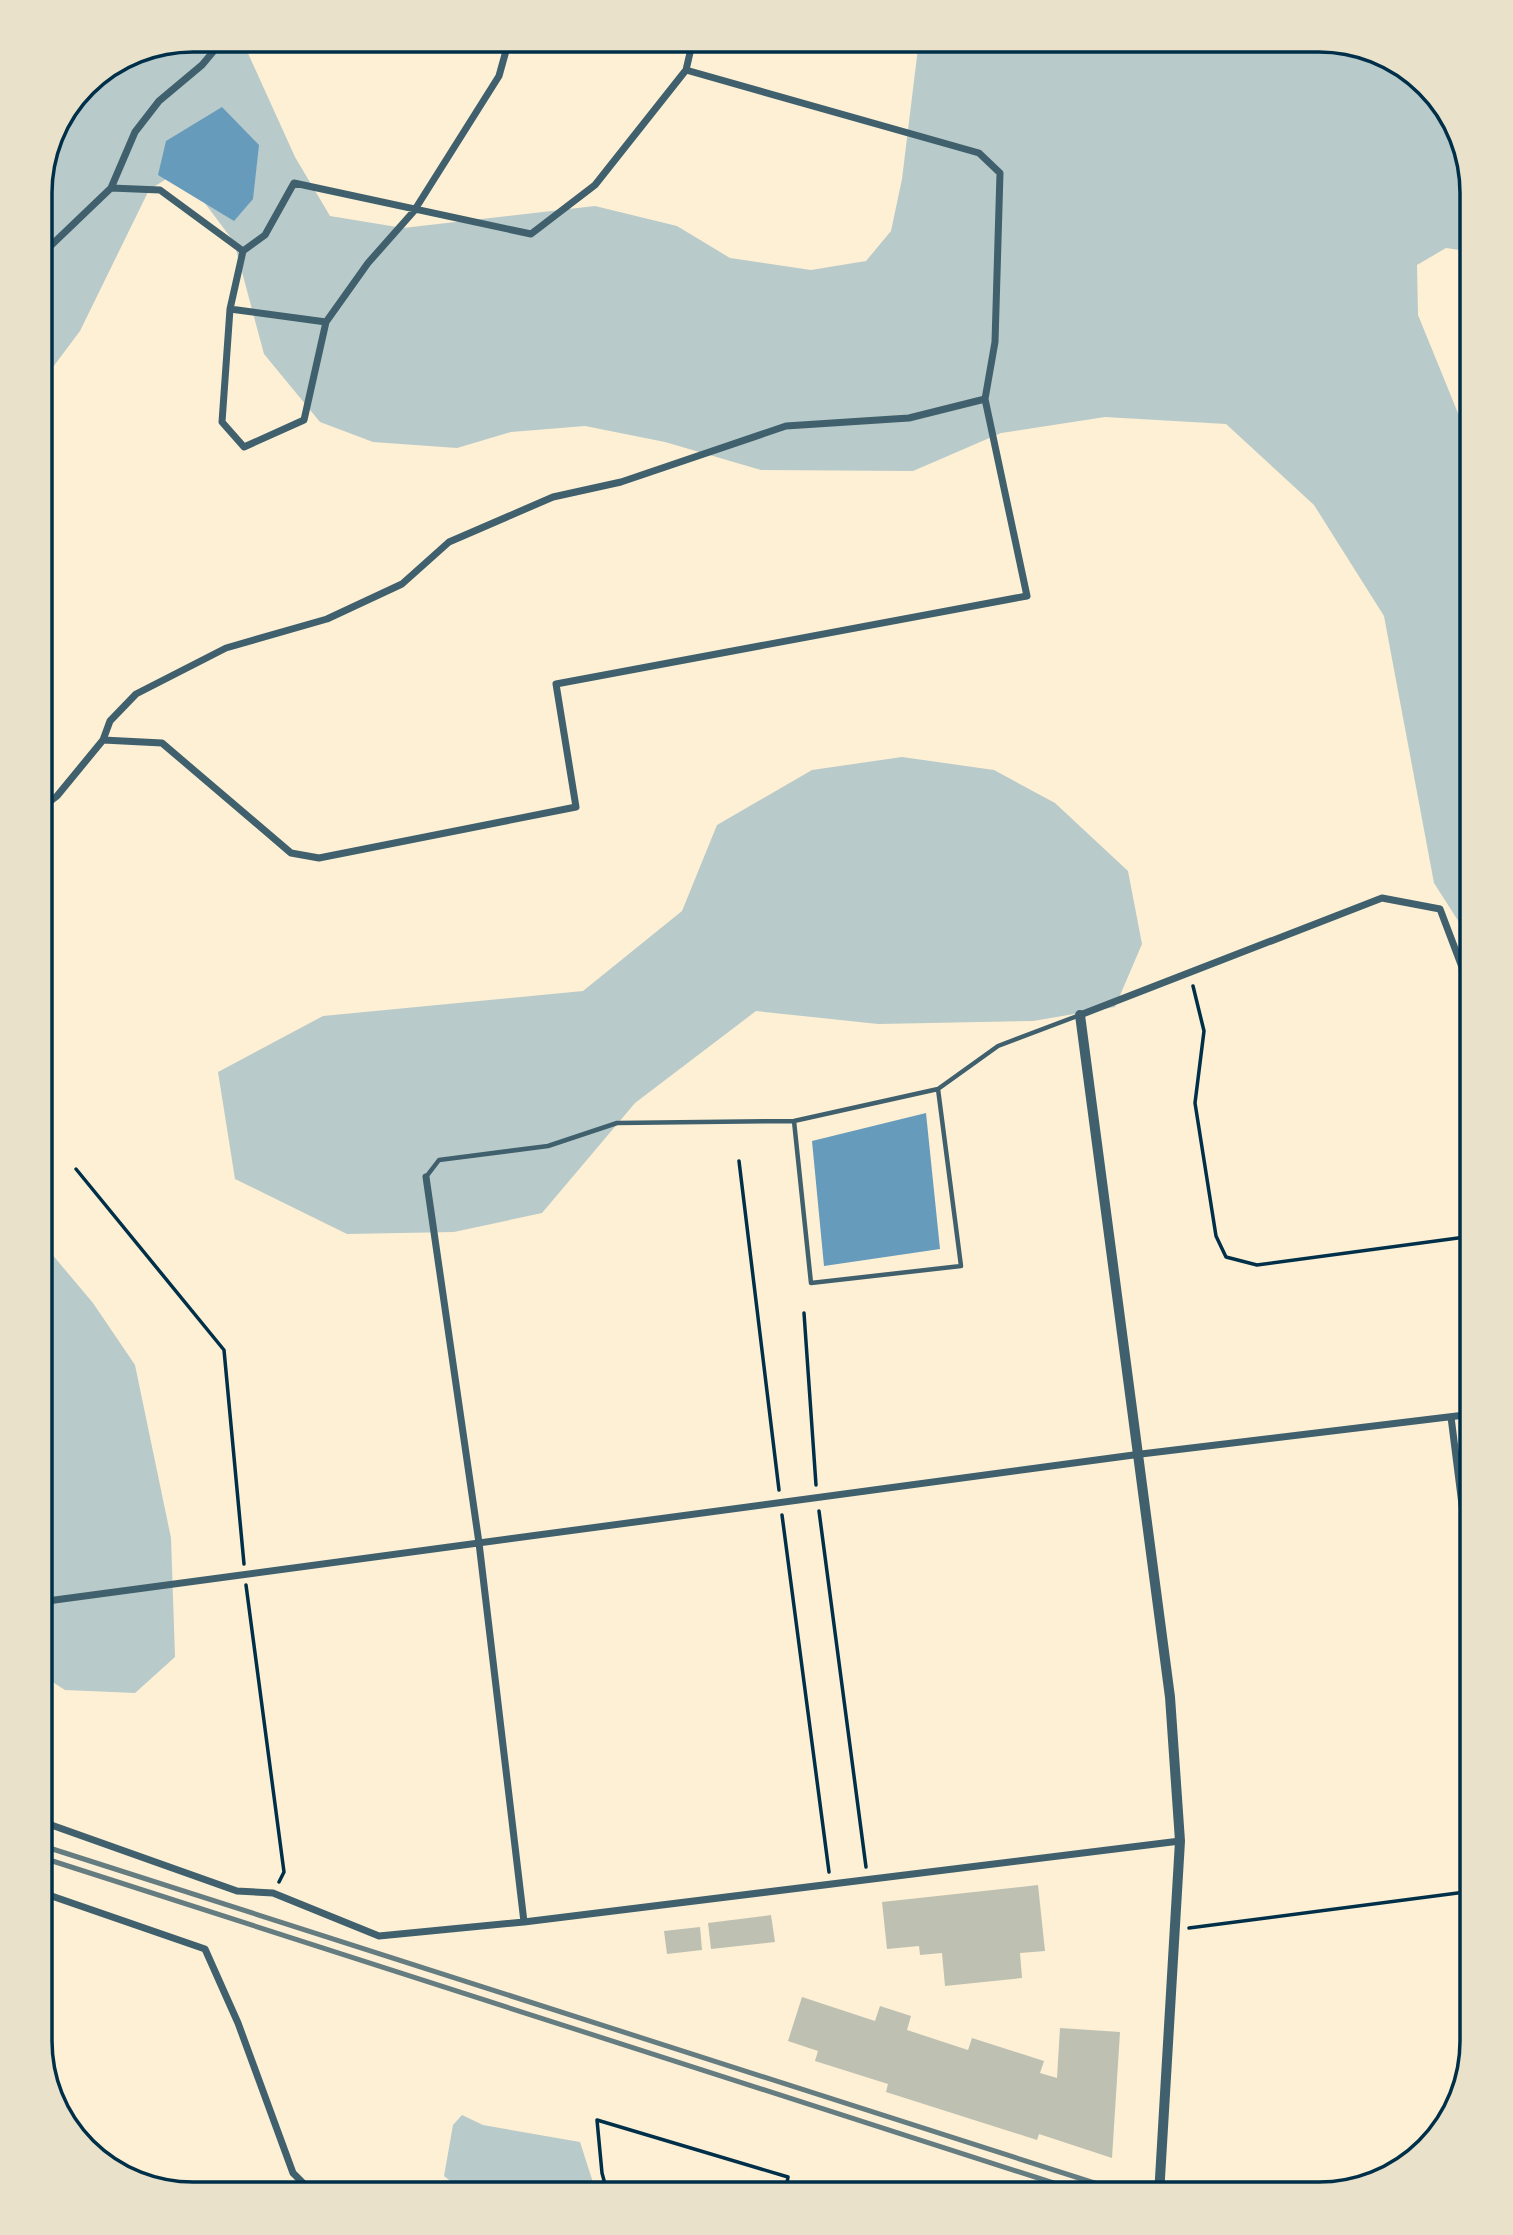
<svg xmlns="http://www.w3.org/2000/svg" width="1513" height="2235" font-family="Lato,sans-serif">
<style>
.green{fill:#b9caca}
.water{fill:#669bbc}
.building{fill:#bec0b2}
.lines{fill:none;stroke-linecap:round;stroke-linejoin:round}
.path{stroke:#003049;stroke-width:3.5}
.service{stroke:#3f606c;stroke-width:4.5}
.minor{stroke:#3f606c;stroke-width:7}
.tertiary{stroke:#3f606c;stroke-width:10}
.rail{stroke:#657d81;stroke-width:5}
.rim{fill:none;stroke:#003049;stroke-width:3.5}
</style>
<rect width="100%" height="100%" fill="#fdf0d5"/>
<!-- green -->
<path class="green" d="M193 40H242L295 157 330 216 403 228 595 206 677 226 730 258 811 270 866 261 891 231 902 179 919 40 1329 41 1404 66 1452 117 1473 193V252L1446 248 1417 265 1418 315 1473 450V944L1434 883 1384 616 1314 505 1226 424 1105 417 1001 433 913 471 761 470 665 442 585 426 511 432 457 448 373 442 320 422 264 354 234 242 180 170 149 190 80 331 41 383V184L52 134 85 85 135 52Z
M902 757 994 770 1055 803 1128 871 1142 944 1115 1007 1033 1021 878 1024 756 1011 635 1103 542 1213 454 1232 347 1234 235 1179 218 1072 323 1016 583 991 682 911 717 825 812 770Z
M40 1240 93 1303 135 1365 171 1538 175 1657 135 1693 65 1690 40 1674Z
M462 2115 483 2125 580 2142 597 2195H468L444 2176 453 2125Z"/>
<!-- water -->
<path class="water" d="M222 107 259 145 253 199 234 221 158 175 166 141Z
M926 1113 940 1249 824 1266 812 1141Z"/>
<!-- building -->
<path class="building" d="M1038 1885 1045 1951 1020 1953 1022 1978 945 1986 942 1953 920 1955 919 1946 887 1949 882 1902Z
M771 1915 775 1942 711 1949 708 1923Z
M700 1927 702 1950 667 1954 664 1931Z
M802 1997 875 2021 880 2006 911 2016 907 2030 968 2050 972 2038 1044 2061 1040 2073 1057 2078 1060 2028 1120 2032 1112 2158 1039 2134 1037 2140 886 2092 888 2084 815 2061 818 2051 788 2041Z"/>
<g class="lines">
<!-- path -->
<path class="path" d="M1193 986 1204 1031 1195 1103 1216 1236 1226 1257 1257 1265 1473 1236
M739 1161 779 1490
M76 1169 224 1350 244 1564
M804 1313 816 1485
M819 1511 866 1867
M782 1515 829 1872
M246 1585 284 1872 279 1882
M1189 1928 1473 1891
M608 2195 602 2173 597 2120 788 2177 785 2195"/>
<!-- service -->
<path class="service" d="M1462 967 1473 963
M794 1121 811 1283 961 1266 938 1089
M426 1177 439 1160 548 1146 617 1123 794 1121 938 1089 998 1046 1080 1015"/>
<!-- minor -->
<path class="minor" d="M509 40 499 76 414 211 368 263 326 322 304 420 244 447 222 422 230 309 243 251 265 235 294 183 531 234 595 185 686 70 693 40
M111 188 160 190 243 251
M41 255 111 188 135 132 159 101 202 65 223 40
M230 309 326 322
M103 740 162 743 291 853 319 858 576 807 556 684 1027 596 985 399 995 342 1000 173 979 153 686 70
M40 809 57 796 103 740 110 721 136 694 226 648 327 619 402 584 449 542 553 497 621 482 786 426 909 418 985 399
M1080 1015 1382 898 1440 909 1462 967 1473 1081
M426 1177 479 1543 524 1922
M1451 1417 1473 1592
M40 1602 1141 1454 1473 1414
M40 1716C48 1689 54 1653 40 1628
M40 1821 237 1891 273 1893 379 1936 524 1922 1180 1841
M40 1892 205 1949 238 2023 293 2173 314 2194
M1159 2185 1196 2195"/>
<!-- tertiary -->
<path class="tertiary" d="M1080 1015 1170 1697 1180 1841 1159 2195"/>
<!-- rail -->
<path class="rail" d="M40 1845 1132 2195
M40 1857 1091 2195"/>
</g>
<!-- crop -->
<path d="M0 0H1513V2235H0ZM193 52H1319A141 141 0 0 1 1460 193V2041A141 141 0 0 1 1319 2182H193A141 141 0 0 1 52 2041V193A141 141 0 0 1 193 52Z" fill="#e9e1ca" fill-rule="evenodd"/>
<path class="rim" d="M193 52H1319A141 141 0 0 1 1460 193V2041A141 141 0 0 1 1319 2182H193A141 141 0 0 1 52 2041V193A141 141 0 0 1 193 52Z"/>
</svg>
